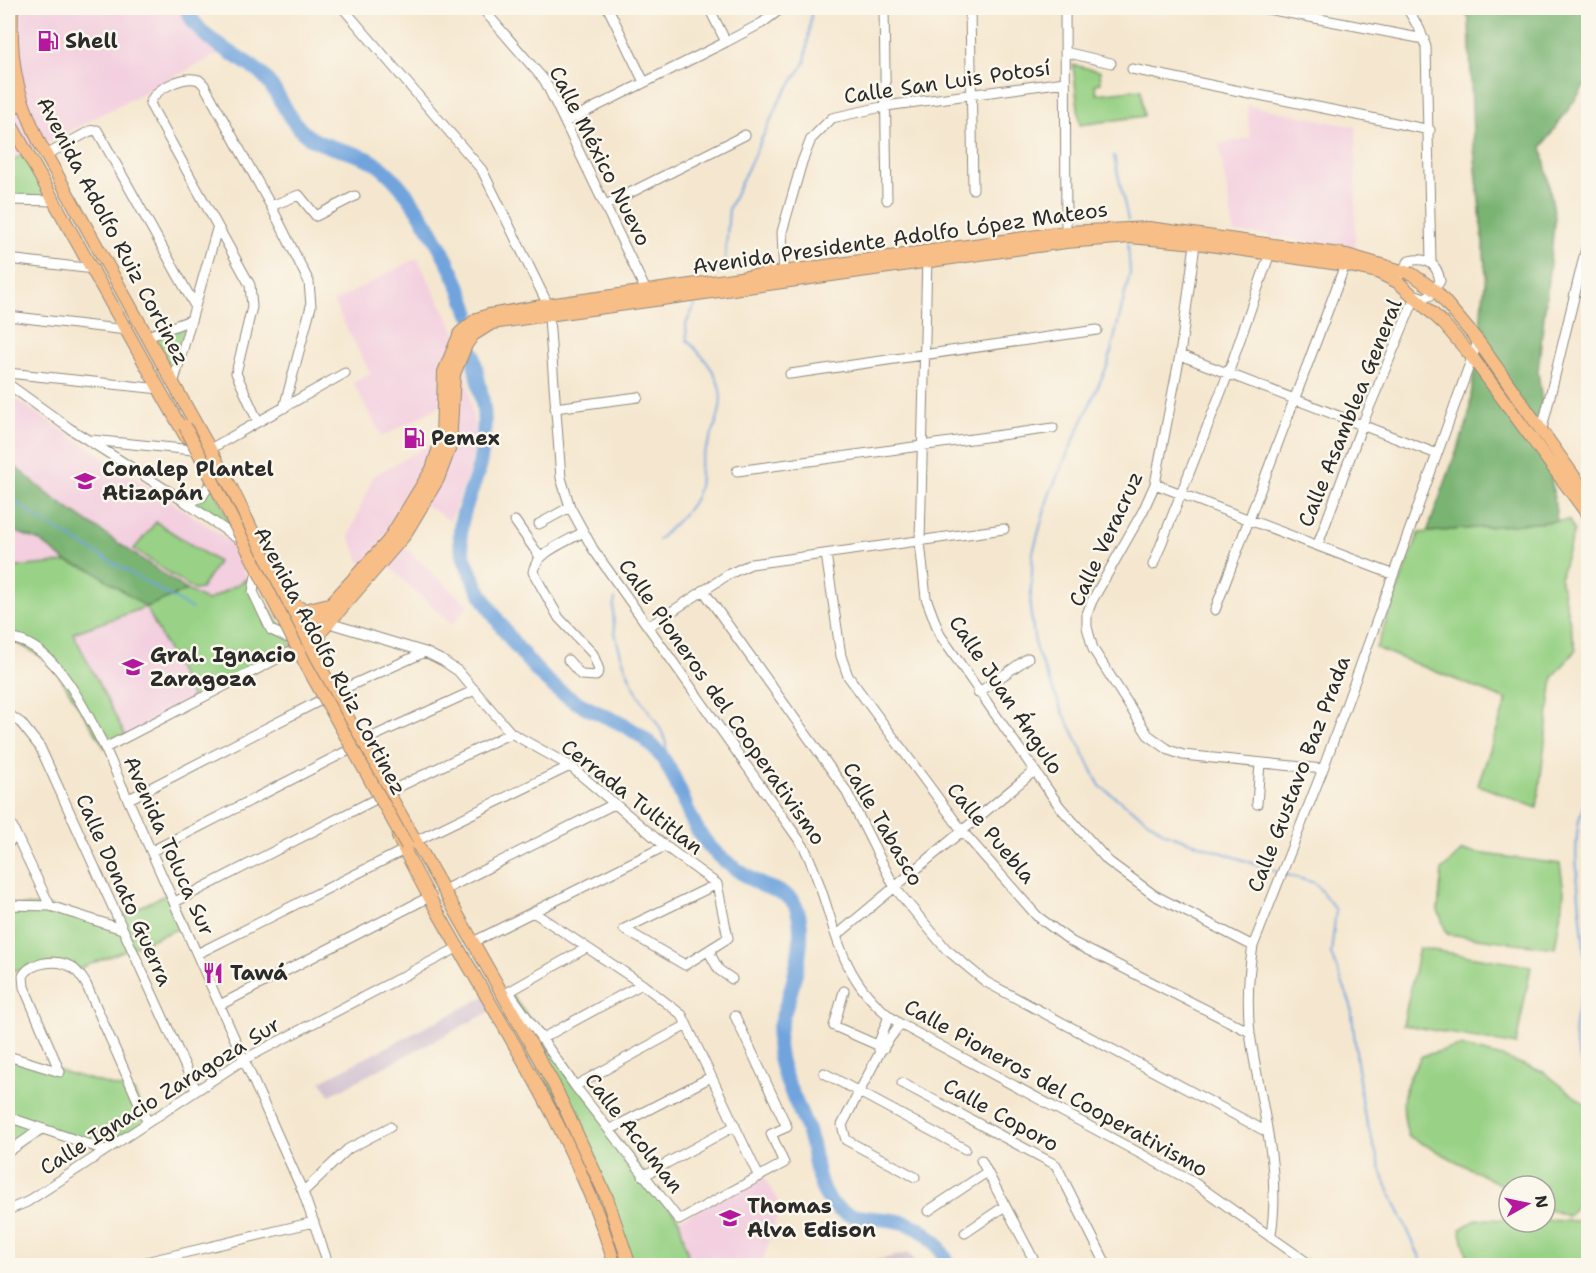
<svg xmlns="http://www.w3.org/2000/svg" width="1596" height="1273" font-family="'Shantell Sans',sans-serif">
<style>
.built{fill:#f3cfdf}
.industrial{fill:#cfbdce}
.green{fill:#99d286;stroke:#627e58;stroke-width:1.5}
.forest{fill:#7ab473;stroke:#52704f;stroke-width:1.5}
.lines{fill:none;stroke-linecap:round;stroke-linejoin:round}
.stream{stroke:#71a4dd;stroke-width:2}
.river{stroke:#71a4dd;stroke-width:15}
.minor-casing{stroke:#90897d;stroke-width:11}
.major-casing{stroke:#90897d;stroke-width:14}
.minor{stroke:#fff;stroke-width:9}
.major{stroke:#f7be88;stroke-width:12}
.major-bridge-casing{stroke:#90897d;stroke-width:14;stroke-linecap:butt}
.major-bridge{stroke:#f7be88;stroke-width:12}
.labels{text-anchor:middle;dominant-baseline:central;stroke-width:5;stroke-linejoin:round;paint-order:stroke}
.poi-label{font-size:21px;font-weight:bold;fill:#2b2b2b;stroke:#fbf7ec;text-anchor:start}
.street-label{font-size:21px;fill:#2b2b2b;stroke:#fbf7ec}
</style>
<rect width="100%" height="100%" fill="#fbf7ec"/>
<filter id="ink" filterUnits="userSpaceOnUse"><feTurbulence type="fractalNoise" baseFrequency=".0167" numOctaves="2"/><feDisplacementMap in="SourceGraphic" scale="12" xChannelSelector="R" yChannelSelector="G"/><feConvolveMatrix kernelMatrix="1 2 1 2 8 2 1 2 1" color-interpolation-filters="sRGB"/></filter>
<filter id="wash" filterUnits="userSpaceOnUse"><feTurbulence type="fractalNoise" baseFrequency=".008" numOctaves="4" result="noise"/><feDisplacementMap in="SourceGraphic" scale="24" xChannelSelector="R" yChannelSelector="G"/><feGaussianBlur stdDeviation="1.35" result="paint"/><feColorMatrix in="noise" values="0 0 0 0 0 0 0 0 0 0 0 0 0 0 0 0 0 1.4 0 .05"/><feComposite in="paint" operator="in"/></filter>
<g filter="url(#wash)">
<rect width="100%" height="100%" fill="#f5e7cf"/>
<!-- built -->
<path class="built" d="M8 8H186L207 39 226 50 8 163Z
M1247 105 1356 127 1355 248 1271 237 1270 235 1234 233 1219 144 1250 138Z
M417 258 458 337 443 405 382 437 353 383 370 373 333 302Z
M463 351 476 437 468 475 450 521 424 504Z
M8 394 229 540 247 579 206 601 53 498 8 461Z
M442 438 437 459 363 568 349 536 373 476Z
M8 529 40 541 67 562 8 568Z
M399 542 468 605 452 625 383 561Z
M146 607 194 702 126 737 72 633Z
M762 1174 778 1201 777 1216 762 1264 690 1263 679 1220Z"/>
<!-- industrial -->
<path class="industrial" d="M486 996 493 1010 330 1095 321 1081Z
M909 1253 917 1265H855Z
M690 1263 762 1264 773 1265 679 1266Z"/>
<!-- green -->
<path class="green" d="M8 8 23 108 8 114Z
M1073 65 1100 71 1101 83 1095 84 1097 94 1141 89 1144 116 1080 125Z
M26 153 56 201 8 200V163Z
M191 320 173 384 148 336Z
M211 482 238 539 187 503 195 502Z
M1569 520 1574 531 1560 578 1576 650 1553 677 1537 808 1478 785 1507 700 1376 648 1419 533Z
M156 522 218 562 201 589 194 590 134 549Z
M67 562 92 570 146 607 187 590 207 601 247 579 283 628 294 650 194 702 146 607 73 633 126 737 105 748 50 661 8 638V568Z
M1462 851 1560 864 1564 892 1555 948 1447 934 1438 910 1442 870Z
M171 892 185 926 76 970 54 963 25 971 8 970V905L50 906 121 929 117 918Z
M1419 948 1531 966 1516 1045 1403 1025Z
M509 992 679 1220 690 1263 679 1265H630Z
M1460 1046 1502 1057 1544 1072 1588 1107V1191L1568 1216 1545 1208V1186H1509V1189L1408 1136C1399 1100 1402 1087 1422 1056Z
M8 1056 134 1092 147 1121 105 1150 41 1129 8 1152Z
M1477 1219 1581 1221 1588 1230V1265H1470L1460 1229Z"/>
<!-- forest -->
<path class="forest" d="M1462 8H1588V81L1542 147 1555 217 1538 371 1557 521 1427 532 1468 420 1486 275 1473 137 1469 19Z
M8 461 53 498 187 590 146 607 92 570 67 562 40 541 8 529Z"/>
<g class="lines">
<!-- stream -->
<path class="stream" d="M1114 156 1128 220
M1128 244 1130 273 1108 364 1049 495 1033 552 1030 608 1036 650 1061 708 1100 786 1165 833 1278 872
M718 273 725 261 729 208 781 98 805 63 812 8
M8 496 37 518 192 609
M658 540C673 525 695 508 699 486 701 477 698 467 702 458 726 403 733 386 687 340L686 324 695 305
M615 599C607 628 628 679 644 704 652 716 661 726 665 740 667 747 666 756 667 763
M1588 797C1563 835 1586 925 1585 972 1584 994 1572 1019 1575 1040 1577 1052 1581 1064 1588 1074
M1284 874 1315 883 1336 910 1331 954 1351 1005 1362 1107 1384 1179 1424 1266"/>
<!-- river -->
<path class="river" d="M186 8C201 43 231 49 259 72 279 89 285 117 305 134 324 149 352 150 372 161 410 183 457 272 469 313
M473 353C476 377 486 404 484 428 483 443 481 461 477 474 469 500 454 525 463 553 476 596 529 673 568 697 597 716 634 723 657 751 685 784 683 824 718 855 729 865 743 874 756 882 769 890 788 891 795 905 808 929 795 978 787 1003 783 1017 776 1032 778 1048 781 1078 800 1106 809 1135 815 1153 815 1174 824 1192 849 1244 916 1188 949 1266"/>
</g>
</g>
<g filter="url(#ink)">
<g class="lines">
<defs>
<path id="minor" d="M343 8 482 170 548 305 561 478 570 507 593 549 804 847C838 915 830 976 900 1024L1193 1182 1312 1266
M482 8 545 81 649 297
M608 8 644 82
M709 8 726 42
M884 8 887 200
M970 8 973 189
M1065 8 1066 237
M1262 8 1424 39
M1407 8 1420 30 1426 47 1431 262
M1065 52 1111 63
M1132 69 1430 130
M565 122 726 42 762 23 782 8
M46 155 90 131 97 130 195 306
M8 200 56 201
M606 205 745 135
M271 206 299 195 316 216 355 196
M1196 237 1180 355 1155 484 1143 511 1092 601 1087 614V627L1093 649 1148 735 1169 750 1183 755 1323 769
M927 256 920 542 926 598 940 635 1060 807 1108 861 1154 895 1253 946
M8 259 94 269
M784 277 782 232 802 162 811 139 832 118 886 106 1065 82
M8 316 126 330
M148 336 191 320
M1180 355 1437 454
M8 373 160 389
M790 374 1097 330
M8 384 69 428 187 503 238 539
M173 384 217 229
M555 408 638 397
M258 422 236 373 252 307 250 285 150 104C154 88 185 75 199 80L204 85 271 206 309 282 311 306 284 408
M1541 433 1588 240
M91 440 193 450
M210 449 345 373
M737 471 1053 428
M1155 484 1392 574
M187 503 202 497 211 482
M515 521 540 557
M539 524 570 507
M1318 544 1362 425 1416 295 1424 298 1431 295 1440 281C1437 263 1427 257 1409 261L1399 275
M826 554 841 656 848 676 963 832 1037 916 1072 942 1250 1032
M1153 565 1228 374 1270 253
M256 575 253 592 271 630 288 638
M703 590 845 789 895 888 946 949 986 982 1267 1132
M1215 610 1345 265
M329 623 425 652 443 661 458 671 511 733 570 766 665 846 717 884 728 938 685 965 624 929
M648 627 729 574 751 564 1004 529
M8 638C55 642 85 710 105 748L303 1192 329 1266
M568 660 581 675 596 676 599 670 593 654 559 618 533 572C536 552 567 542 583 532
M334 693 425 652
M978 693 1028 658
M8 714 21 723 40 747 196 1090
M361 742 475 690
M105 748 294 650
M388 792 511 733
M129 799 321 700
M1257 804 1260 763
M8 818 50 906
M416 841 570 766
M8 844 15 834
M152 851 349 750
M444 890 614 804
M175 902 376 799
M8 905 50 906 122 929
M533 912 642 984 682 1015 759 1177
M624 929 717 884
M836 936 1034 771
M473 942 665 846
M712 950 710 954 719 970 732 979
M197 954 404 850
M844 991 834 1026 884 1048
M509 992 575 1086 679 1220 784 1163 771 1134 787 1127 735 1016
M505 994 586 948
M220 1005 431 896
M900 1024 880 1052 842 1125 846 1140 915 1177
M541 1039 642 984
M879 1050 878 1045 889 1016
M8 1056 60 1072 24 987 23 976C31 961 61 958 74 969 79 973 83 979 86 984L147 1121
M824 1073 965 1149
M902 1083 1056 1165 1107 1266
M575 1086 687 1025
M8 1117 105 1150
M609 1130 711 1077
M8 1152 41 1129
M981 1160 1037 1266
M643 1176 735 1126
M303 1192 348 1149 390 1127
M8 1210 27 1202 243 1060 459 947
M928 1211 987 1172
M965 1233 1005 1206
M1271 1234C1282 1168 1259 1099 1250 1033 1247 1004 1248 975 1253 946L1323 769 1478 341
M129 1266 314 1222"/>
<path id="major" d="M12 8C10 66 16 91 40 144L231 487 307 642 388 792 554 1085 607 1198 630 1266
M8 109 21 104
M8 119 186 437
M286 601 305 610 329 604
M286 620C294 635 306 636 321 632L404 536 438 479 450 447 454 374 466 345 473 335 492 323 1066 242 1130 237 1196 243 1345 265 1377 272 1399 283 1444 324 1472 357 1588 515
M321 632 319 643 323 665
M294 650 307 642 313 623 388 541 432 469 442 438 444 372 460 333 477 319 489 315 548 305 1066 232 1149 228 1347 255 1412 274 1436 291 1478 341 1588 496
M398 837C468 980 570 1111 615 1266"/>
</defs>
<!-- minor casing -->
<use href="#minor" class="minor-casing"/>
<!-- major casing -->
<use href="#major" class="major-casing"/>
<!-- minor -->
<use href="#minor" class="minor"/>
<!-- major -->
<use href="#major" class="major"/>
<defs>
<path id="major-bridge" d="M185 426 305 663 407 846"/>
</defs>
<!-- major-bridge casing -->
<use href="#major-bridge" class="major-bridge-casing"/>
<!-- major-bridge -->
<use href="#major-bridge" class="major-bridge"/>
</g>
</g>
<!-- icons -->
<defs>
<symbol id="fuel-bare" viewBox="-9 -9 18 18"><path d="M-5.5-6h7V0h2V4h1.3V-2.5L3-4.5l.8-.8L6-3V5H2.5V1h-1V6h-7ZM-4.2-4.7v3.2H.2V-4.7Z" fill="#b5179e" stroke="#fbf7ec" stroke-width="2.5" paint-order="stroke"/></symbol>
<symbol id="school-bare" viewBox="-9 -9 18 18"><path d="M0-5L7-2L0 1L-7-2ZM-4 1L0 2.5L4 1V4Q0 6-4 4Z" fill="#b5179e" stroke="#fbf7ec" stroke-width="2.5" paint-order="stroke"/></symbol>
<symbol id="restaurant-bare" viewBox="-9 -9 18 18"><path d="M-5-6h1v4h1v-4h1v4h1v-4h1v5L-1.5 .5V6h-2V.5L-5-1ZM5-6V6H3V1.5H1.5Q1.5-4 5-6Z" fill="#b5179e" stroke="#fbf7ec" stroke-width="2.5" paint-order="stroke"/></symbol>
</defs>
<g fill-rule="evenodd">
<use href="#fuel-bare" x="33" y="26" width="30" height="30"/>
<use href="#fuel-bare" x="399" y="423" width="30" height="30"/>
<use href="#school-bare" x="70" y="466" width="30" height="30"/>
<use href="#school-bare" x="118" y="652" width="30" height="30"/>
<use href="#restaurant-bare" x="198" y="958" width="30" height="30"/>
<use href="#school-bare" x="715" y="1203" width="30" height="30"/>
</g>
<g class="labels">
<!-- poi labels -->
<g class="poi-label">
<text x="65" y="41">Shell</text>
<text x="431" y="438">Pemex</text>
<text x="102" y="469">Conalep Plantel<tspan x="102" dy="24">Atizapán</tspan></text>
<text x="150" y="655">Gral. Ignacio<tspan x="150" dy="24">Zaragoza</tspan></text>
<text x="230" y="973">Tawá</text>
<text x="747" y="1206">Thomas<tspan x="747" dy="24">Alva Edison</tspan></text>
</g>
<!-- street labels -->
<g class="street-label">
<text transform="translate(947 82) rotate(-8)">Calle San Luis Potosí</text>
<text transform="translate(600 156) rotate(63)">Calle México Nuevo</text>
<text transform="translate(113 231) rotate(62)">Avenida Adolfo Ruiz Cortinez</text>
<text transform="translate(900 238) rotate(-8)">Avenida Presidente Adolfo López Mateos</text>
<text transform="translate(1350 413) rotate(-68)">Calle Asamblea General</text>
<text transform="translate(1106 539) rotate(-65)">Calle Veracruz</text>
<text transform="translate(330 661) rotate(62)">Avenida Adolfo Ruiz Cortinez</text>
<text transform="translate(1006 695) rotate(56)">Calle Juan Ángulo</text>
<text transform="translate(722 702) rotate(55)">Calle Pioneros del Cooperativismo</text>
<text transform="translate(1299 774) rotate(-69)">Calle Gustavo Baz Prada</text>
<text transform="translate(632 797) rotate(38)">Cerrada Tultitlan</text>
<text transform="translate(883 824) rotate(60)">Calle Tabasco</text>
<text transform="translate(991 833) rotate(50)">Calle Puebla</text>
<text transform="translate(169 846) rotate(66)">Avenida Toluca Sur</text>
<text transform="translate(124 890) rotate(66)">Calle Donato Guerra</text>
<text transform="translate(1056 1088) rotate(29)">Calle Pioneros del Cooperativismo</text>
<text transform="translate(160 1096) rotate(-32)">Calle Ignacio Zaragoza Sur</text>
<text transform="translate(1001 1115) rotate(29)">Calle Coporo</text>
<text transform="translate(634 1133) rotate(52)">Calle Acolman</text>
</g>
</g>
<!-- margin -->
<rect width="1596" height="1273" fill="none" stroke="#fbf7ec" stroke-width="30"/>
<!-- north arrow -->
<g transform="translate(1527 1204) rotate(81)"><circle r="28" fill="#fbf7ec" stroke="#a8a59f" stroke-width="1.5"/>
<path d="M0-4.5L10 22L0 15L-10 22Z" fill="#b5179e"/>
<text y="-9" font-size="16" font-weight="bold" text-anchor="middle" fill="#2b2b2b">N</text>
</g>
</svg>
